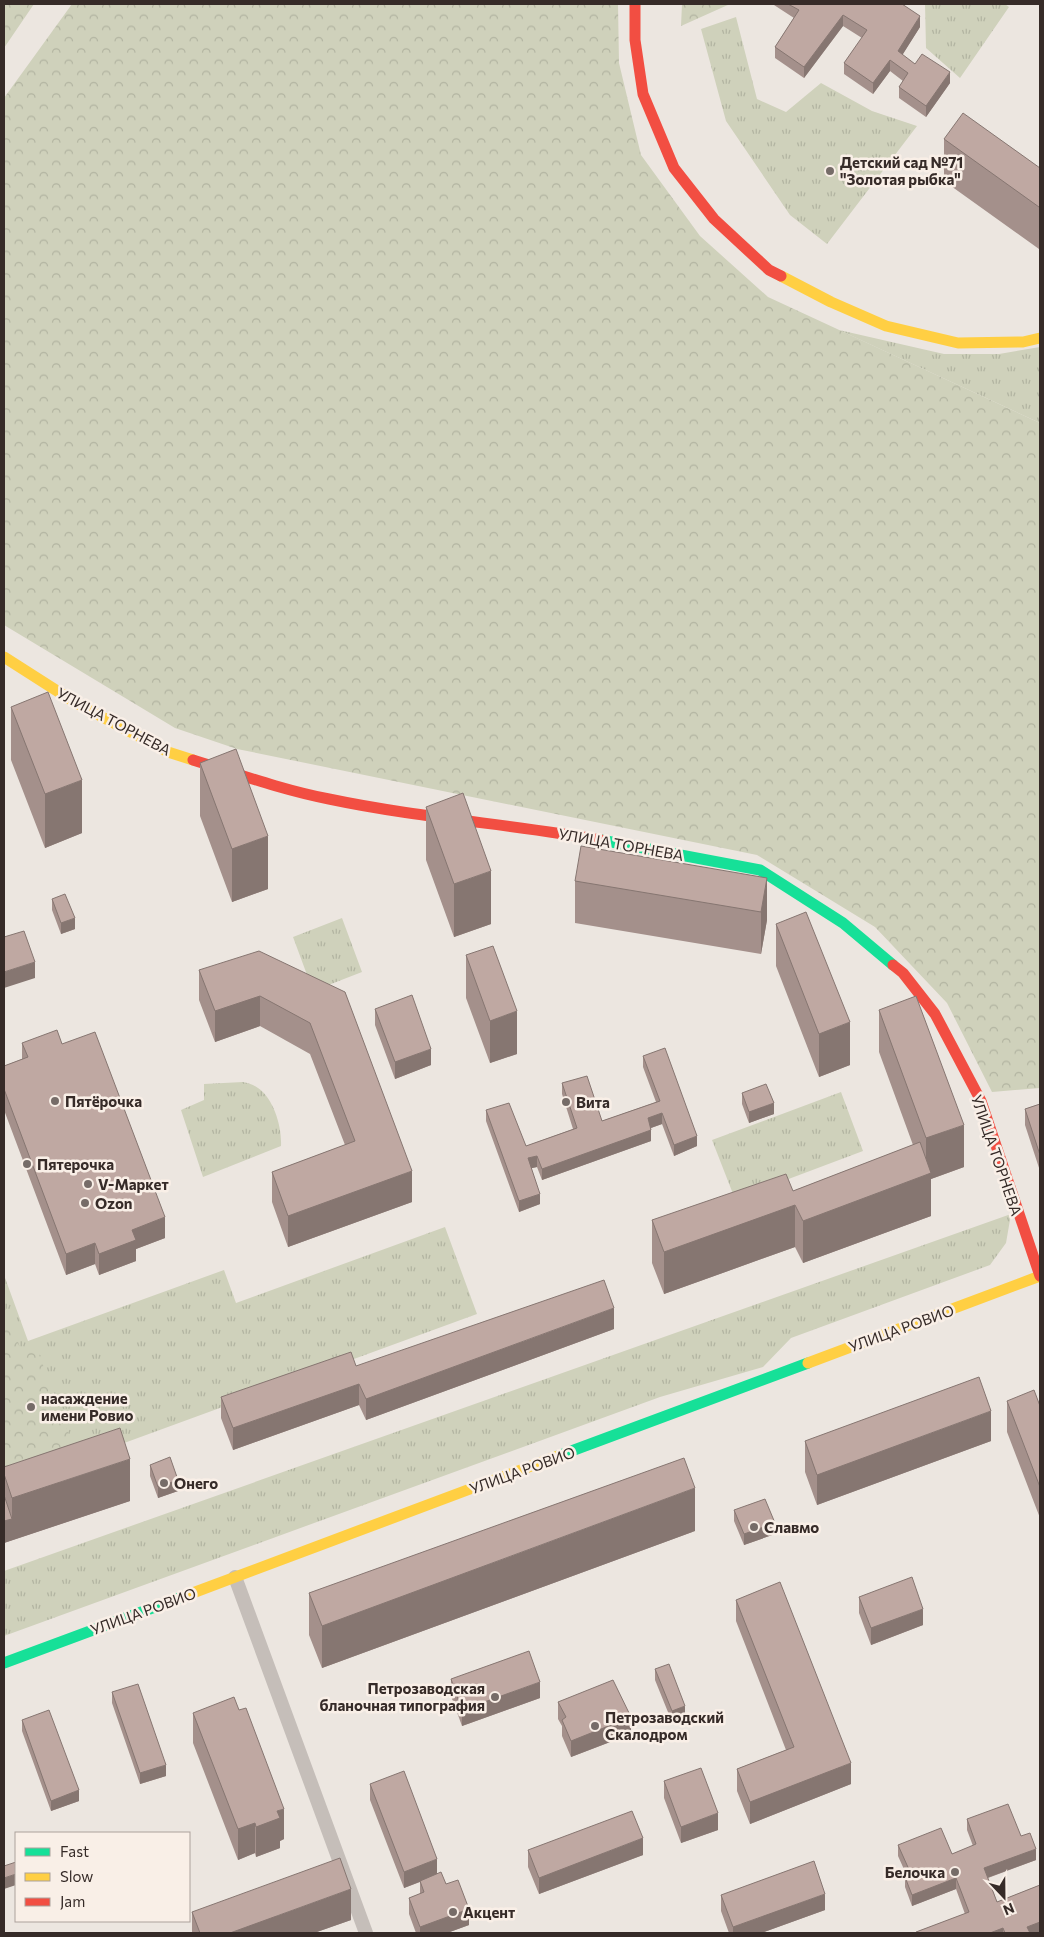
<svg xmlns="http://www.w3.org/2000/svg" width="1044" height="1937" font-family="Commissioner,sans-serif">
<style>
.grass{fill:url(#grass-tufts)}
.forest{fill:url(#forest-crowns)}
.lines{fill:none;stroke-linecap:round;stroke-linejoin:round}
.street{stroke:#c5beb9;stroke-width:14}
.fast{stroke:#16e098;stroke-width:11}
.slow{stroke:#ffcf43;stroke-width:11}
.jam{stroke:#f24e42;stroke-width:11}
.wall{fill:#a4908b}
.shaded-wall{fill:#867671}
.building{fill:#bfa8a2;stroke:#867671}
.poi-dot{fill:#766c68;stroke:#f9efe7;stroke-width:2}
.labels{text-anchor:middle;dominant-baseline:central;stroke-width:5;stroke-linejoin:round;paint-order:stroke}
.poi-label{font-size:15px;font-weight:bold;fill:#362b28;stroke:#f9efe7;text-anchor:start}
.street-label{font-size:15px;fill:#362b28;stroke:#f9efe7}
</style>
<defs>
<pattern id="grass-tufts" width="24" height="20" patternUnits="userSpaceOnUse" patternTransform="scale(1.25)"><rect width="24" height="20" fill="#cfd1bb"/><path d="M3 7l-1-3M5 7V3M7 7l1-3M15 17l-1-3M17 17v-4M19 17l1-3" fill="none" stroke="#b2b4a1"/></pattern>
<pattern id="forest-crowns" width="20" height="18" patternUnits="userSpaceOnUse" patternTransform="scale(1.25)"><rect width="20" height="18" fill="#cfd1bb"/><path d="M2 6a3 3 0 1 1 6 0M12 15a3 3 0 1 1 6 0" fill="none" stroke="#b2b4a1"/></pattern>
</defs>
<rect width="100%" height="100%" fill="#ece6e0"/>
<!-- grass -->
<path class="grass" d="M925 4H1005L1009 7 960 78 926 48Z
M736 17 757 99 786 112 821 83 872 111 917 126 827 244 790 215 726 121 701 29Z
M839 330 944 354H999L1040 347V423Z
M342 918 362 972 313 991 293 937Z
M243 1082C248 1083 254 1085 258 1088 274 1099 282 1127 281 1146L203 1177 181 1110 204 1100V1084Z
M841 1092 863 1151 735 1199 712 1140Z
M1011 1214 1006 1243 990 1265 791 1338 763 1367 660 1397 4 1636V1571Z
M445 1227 477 1314 4 1487V1275L28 1341 224 1270 236 1303Z"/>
<!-- forest -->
<path class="forest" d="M4 4H34L4 48Z
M72 4H618L619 63 641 155 700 236 768 297 1040 423V1088L992 1092 947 1003 875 927 757 855 237 749 175 728 4 625V98Z
M682 4H730L681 26Z
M4 1305 22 1354 37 1349 78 1459 4 1485Z"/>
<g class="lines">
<!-- street -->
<path class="street" d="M235 1577 366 1933"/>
<!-- fast -->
<path class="fast" d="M601 840 760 870 843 923 893 965
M558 1456 808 1363
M4 1663 190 1594"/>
<!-- slow -->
<path class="slow" d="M781 276 831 302 886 326 958 343 1023 342 1040 338
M4 657 76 703 168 752 193 760
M808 1363 1040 1276
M190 1594 558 1456"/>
<!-- jam -->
<path class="jam" d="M635 4V40L643 94 674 168 714 219 769 270 781 276
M193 760C238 774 283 790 329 799 419 818 511 824 601 840
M893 965 903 973 935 1014 981 1101 1040 1276"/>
</g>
<!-- wall -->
<path class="wall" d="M774 4H902L920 27 902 55 915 64 950 83 926 117 899 98V87L903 81 890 71 873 94 844 74V63L862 38 843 26 804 78 775 58V47L794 18 774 5Z
M944 139 1040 168V247L1039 249 944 181Z
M11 707 82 833 45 848 11 760Z
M200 763 268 889 232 902 200 816Z
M426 807 491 924 454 937 426 860Z
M767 878V920L761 954 575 923V881Z
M52 899 75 929 61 934 52 910Z
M776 924 850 1065 819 1077 776 966Z
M466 955 517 1054 490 1063 466 998Z
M199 970 345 992 412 1202 288 1247 272 1202V1172L345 1145 310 1054 260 1026 215 1042 199 1000Z
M375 1009 431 1065 395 1079 375 1025Z
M879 1010 964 1167 931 1179V1216L803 1263 795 1247 664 1294 652 1263V1220L793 1191 913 1145 879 1052Z
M22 1043 62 1044 165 1238 136 1249V1261L99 1275 95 1264 66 1275 4 1110V1066L22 1059Z
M643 1056 697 1146 674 1156 662 1124 651 1128V1141L542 1180 537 1167 531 1168 540 1204 519 1212 486 1121V1110L526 1146 573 1129 562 1094V1083L602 1121 656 1102 643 1067Z
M742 1093 774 1114 749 1123 742 1104Z
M1040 1104V1171L1025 1125V1109Z
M614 1329 366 1420 359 1405 233 1450 221 1418V1397L356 1366Z
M1007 1401 1040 1406V1518L1007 1432Z
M805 1441H991L817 1505 805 1472Z
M150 1465 178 1491 158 1498 150 1476Z
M4 1467 130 1501 4 1543Z
M734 1510 775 1534 744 1545 734 1521Z
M695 1531 322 1668 309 1635V1593Z
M859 1597 923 1625 871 1645 859 1613Z
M736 1600 851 1784 750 1824 737 1791V1769L786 1750 736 1621Z
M655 1669 685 1717 672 1722 655 1680Z
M451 1679 540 1698 462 1726 451 1696Z
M112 1692 166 1776 140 1784 112 1703Z
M558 1702 631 1734 571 1757 562 1736V1726L558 1719Z
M193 1713 284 1839 280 1841V1848L256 1857 255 1853 238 1860 193 1743Z
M22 1720 79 1801 51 1811 22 1731Z
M664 1781 718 1830 681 1843 664 1798Z
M370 1784 437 1874 446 1884 469 1925 447 1933H416L409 1914V1898L420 1894V1882L404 1888 370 1800Z
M967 1819 1021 1836 1036 1860 988 1878 997 1902 1040 1885V1933H916V1932L965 1914 956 1889 912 1906 905 1887V1877L907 1876 898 1856V1845L952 1854 973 1846 967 1830Z
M528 1850 643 1855 539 1894 528 1867Z
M721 1895 825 1910 761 1933H729L721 1911Z
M192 1912 351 1920 314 1933H192Z"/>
<!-- shaded-wall -->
<path class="shaded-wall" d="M843 15V26L804 78V67Z
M920 16V27L898 62V51Z
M890 60V71L873 94V83Z
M950 72V83L926 117V106Z
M1040 205V247L1039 249V207Z
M82 780V833L45 848V794Z
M268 836V889L232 902V849Z
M491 871V924L454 937V884Z
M767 878V920L761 954V912Z
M75 918V929L61 934V923Z
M35 962V978L4 988V972Z
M260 996V1026L215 1042V1011Z
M517 1011V1054L490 1063V1021Z
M850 1022V1065L819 1077V1034Z
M431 1049V1065L395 1079V1062Z
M774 1103V1114L749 1123V1112Z
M662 1113V1124L648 1129V1118Z
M964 1125V1167L931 1179V1216L803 1263V1221L926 1175V1138Z
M651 1130V1141L542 1180V1169Z
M697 1136V1146L674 1156V1145Z
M537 1156V1167L528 1169V1158Z
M412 1171V1202L288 1247V1216Z
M540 1194V1204L519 1212V1201Z
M795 1205V1247L664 1294V1252Z
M165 1217V1238L136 1249V1261L99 1275V1254L132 1230Z
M95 1243V1264L66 1275V1254Z
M614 1308V1329L366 1420V1399Z
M359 1384V1405L233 1450V1428Z
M991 1411V1441L817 1505V1475Z
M130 1459V1501L4 1543V1521L12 1519V1498Z
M178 1480V1491L158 1498V1487Z
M695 1488V1531L322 1668V1626Z
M775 1523V1534L744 1545V1534Z
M923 1609V1625L871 1645V1628Z
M540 1682V1698L462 1726V1710Z
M685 1706V1717L672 1722V1711Z
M631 1717V1734L571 1757V1741Z
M851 1763V1784L750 1824V1802Z
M166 1765V1776L140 1784V1773Z
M79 1790V1801L51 1811V1801Z
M284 1809V1839L280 1841V1848L256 1857V1827L277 1811Z
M718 1813V1830L681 1843V1827Z
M255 1823V1853L238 1860V1829Z
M643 1838V1855L539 1894V1878Z
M1036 1849V1860L984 1879V1868Z
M437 1859V1875L404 1888V1872Z
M16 1874V1885L4 1889V1878Z
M956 1878V1889L912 1906V1895Z
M351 1889V1920L314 1933H230Z
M825 1894V1910L761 1933H733V1927Z
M469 1909V1925L447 1933H420V1927Z
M1040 1922V1933H1027V1927Z
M1003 1928V1933H990Z"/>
<!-- building -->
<path class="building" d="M788 4H902L920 16 898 51 915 64 922 54 950 72 926 106 899 87 908 73 890 60 873 83 844 63 867 30 843 15 804 67 775 47 799 10Z
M963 113 1040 168V205L1039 207 944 139Z
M48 692 82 780 45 794 11 707Z
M236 749 268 836 232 849 200 763Z
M463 793 491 871 454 884 426 807Z
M581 846 767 878 761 912 575 881Z
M65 894 75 918 61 923 52 899Z
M806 912 850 1022 819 1034 776 924Z
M24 931 35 962 4 972V937Z
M493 946 517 1011 490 1021 466 955Z
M259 951 345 992 412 1171 288 1216 272 1172 355 1141 310 1023 260 996 215 1011 199 970Z
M412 995 431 1049 395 1062 375 1009Z
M916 996 964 1125 926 1138 879 1010Z
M57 1030 62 1044 95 1032 165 1217 132 1230 136 1240 99 1254 95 1243 66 1254 4 1089V1066L28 1057 22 1043Z
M665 1048 697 1136 674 1145 662 1113 648 1118 651 1130 542 1169 537 1156 528 1158 540 1194 519 1201 486 1110 509 1103 526 1146 577 1128 562 1083 587 1076 602 1121 660 1101 643 1056Z
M766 1084 774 1103 749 1112 742 1093Z
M1040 1104V1155L1025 1109Z
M920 1142 931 1173 803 1221 795 1205 664 1252 652 1220 786 1174 793 1191Z
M604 1280 614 1308 366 1399 359 1384 233 1428 221 1397 351 1352 356 1366Z
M979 1377 991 1411 817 1475 805 1441Z
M1034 1390 1040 1406V1487L1007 1401Z
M120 1428 130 1459 12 1498 4 1474V1467Z
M170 1457 178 1480 158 1487 150 1465Z
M684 1458 695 1488 322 1626 309 1593Z
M4 1495 12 1519 4 1521Z
M765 1499 775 1523 744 1534 734 1510Z
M912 1577 923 1609 871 1628 859 1597Z
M780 1582 851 1763 750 1802 737 1769 794 1747 736 1600Z
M529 1651 540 1682 462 1710 451 1679Z
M669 1664 685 1706 672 1711 655 1669Z
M613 1680 631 1717 571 1741 562 1720 566 1717 558 1702Z
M138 1684 166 1765 140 1773 112 1692Z
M234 1697 239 1710 246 1708 284 1809 277 1811 280 1818 256 1827 255 1823 238 1829 193 1713Z
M49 1710 79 1790 51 1801 22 1720Z
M701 1768 718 1813 681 1827 664 1781Z
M404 1771 437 1859 404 1872 370 1784Z
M1008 1804 1021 1836 1030 1833 1036 1849 984 1868 997 1902 1040 1885V1922L1027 1927 1030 1933H1005L1003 1928 990 1933H917L916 1932 969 1912 956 1878 912 1895 905 1877 911 1874 898 1845 941 1828 952 1854 976 1844 967 1819Z
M632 1811 643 1838 539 1878 528 1850Z
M340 1858 351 1889 230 1933H200L192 1912Z
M814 1861 825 1894 733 1927 721 1895Z
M16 1862V1874L4 1878V1866Z
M441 1872 446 1884 458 1880 469 1909 420 1927 409 1898 424 1892 420 1881Z"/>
<!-- markers -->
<g class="poi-dot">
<circle cx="830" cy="171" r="5"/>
<circle cx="55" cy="1101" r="5"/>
<circle cx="566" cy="1102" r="5"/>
<circle cx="27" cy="1164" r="5"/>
<circle cx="88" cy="1184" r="5"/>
<circle cx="85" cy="1203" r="5"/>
<circle cx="31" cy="1407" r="5"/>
<circle cx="164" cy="1483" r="5"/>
<circle cx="754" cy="1527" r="5"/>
<circle cx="495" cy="1697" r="5"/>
<circle cx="595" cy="1726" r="5"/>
<circle cx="955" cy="1872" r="5"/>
<circle cx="453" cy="1912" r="5"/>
</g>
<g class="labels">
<!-- poi labels -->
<g class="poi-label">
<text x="840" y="162">Детский сад №71<tspan x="840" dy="17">"Золотая рыбка"</tspan></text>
<text x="65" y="1101">Пятёрочка</text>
<text x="576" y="1102">Вита</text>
<text x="37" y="1164">Пятерочка</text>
<text x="98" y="1184">V-Маркет</text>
<text x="95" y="1203">Ozon</text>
<text x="41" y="1398">насаждение<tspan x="41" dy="17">имени Ровио</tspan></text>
<text x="174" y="1483">Онего</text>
<text x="764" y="1527">Славмо</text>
<text x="485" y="1688" text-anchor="end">Петрозаводская<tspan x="485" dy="17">бланочная типография</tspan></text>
<text x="605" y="1717">Петрозаводский<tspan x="605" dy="17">Скалодром</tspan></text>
<text x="945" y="1872" text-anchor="end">Белочка</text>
<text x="463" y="1912">Акцент</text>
</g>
<!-- street labels -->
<g class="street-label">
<text transform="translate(114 721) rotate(28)">УЛИЦА ТОРНЕВА</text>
<text transform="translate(621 844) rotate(10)">УЛИЦА ТОРНЕВА</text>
<text transform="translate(997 1155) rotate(71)">УЛИЦА ТОРНЕВА</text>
<text transform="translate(901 1328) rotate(-20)">УЛИЦА РОВИО</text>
<text transform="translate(522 1470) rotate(-20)">УЛИЦА РОВИО</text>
<text transform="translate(143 1611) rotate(-20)">УЛИЦА РОВИО</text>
</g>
</g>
<!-- border -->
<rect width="1044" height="1937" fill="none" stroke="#362b28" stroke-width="10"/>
<!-- legend -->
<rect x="15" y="1832" width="175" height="90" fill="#f9efe7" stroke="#aba19b"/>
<rect x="25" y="1848" width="25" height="8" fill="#16e098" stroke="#aba19b"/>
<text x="60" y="1857" font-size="15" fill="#362b28">Fast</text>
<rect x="25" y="1873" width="25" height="8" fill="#ffcf43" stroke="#aba19b"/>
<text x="60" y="1882" font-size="15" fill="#362b28">Slow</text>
<rect x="25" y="1898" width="25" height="8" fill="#f24e42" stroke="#aba19b"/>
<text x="60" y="1907" font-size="15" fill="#362b28">Jam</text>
<!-- north arrow -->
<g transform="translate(1004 1897) rotate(158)" stroke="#f9efe7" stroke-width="4" paint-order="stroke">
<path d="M0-4L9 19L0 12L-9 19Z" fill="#362b28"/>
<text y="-8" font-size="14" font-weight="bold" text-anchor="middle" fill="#362b28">N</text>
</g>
</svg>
